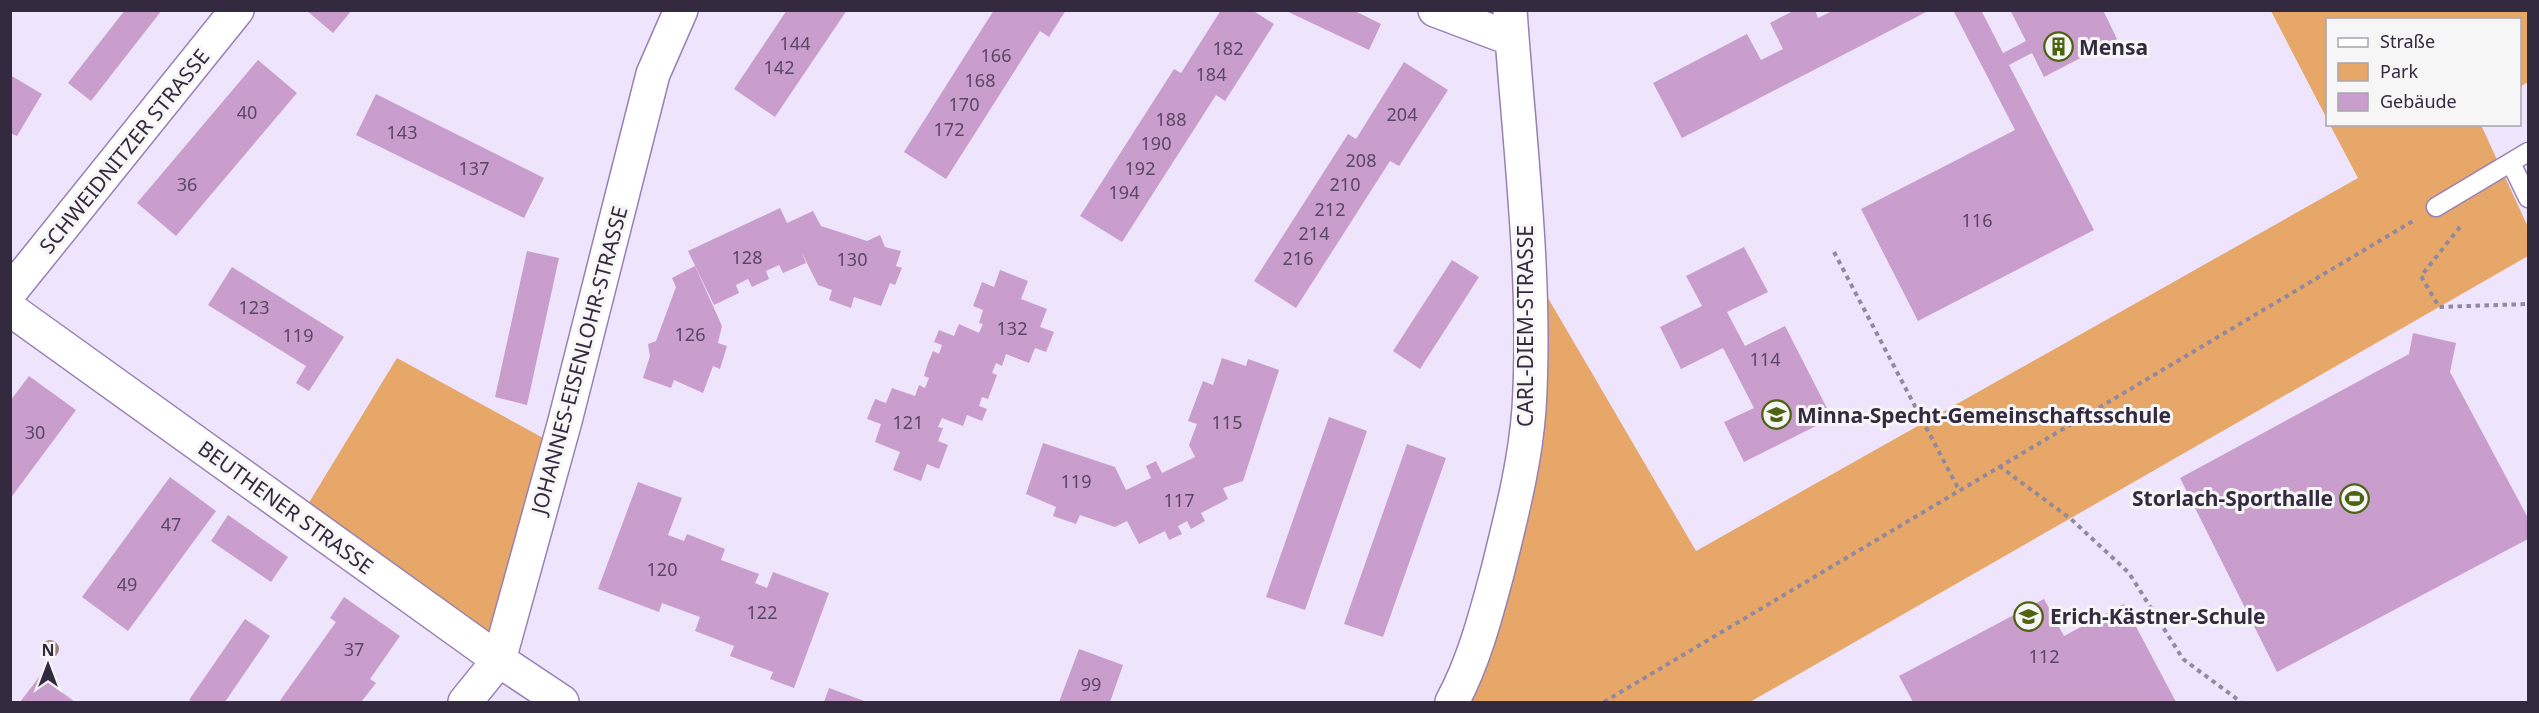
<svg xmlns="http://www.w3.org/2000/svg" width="2539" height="713" font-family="'Noto Sans',sans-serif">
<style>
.green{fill:#e6a769}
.building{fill:#ca9ecc}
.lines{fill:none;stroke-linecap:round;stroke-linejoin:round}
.service-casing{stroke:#9880b5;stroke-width:21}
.minor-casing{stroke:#9880b5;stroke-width:36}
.path{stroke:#92889f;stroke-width:4;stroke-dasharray:4.5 4.5;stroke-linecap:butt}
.service{stroke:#fff;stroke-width:18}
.minor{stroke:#fff;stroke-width:33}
.tree{fill:#9b8274}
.labels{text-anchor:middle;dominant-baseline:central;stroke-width:6;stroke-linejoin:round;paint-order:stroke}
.number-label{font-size:18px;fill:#5a4763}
.poi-label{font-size:21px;font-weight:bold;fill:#342a40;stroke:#f6f6f6;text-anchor:start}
.street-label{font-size:21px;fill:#342a40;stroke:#f6f6f6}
</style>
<rect width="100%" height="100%" fill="#eee4fc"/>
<!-- green -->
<path class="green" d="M2271 11H2528V82L2520 87V20H2328L2327 119Z
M2330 125H2481L2528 227V256L1750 702H1452L1498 574 1531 269 1696 551 2358 178Z
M397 358 556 445 499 656 302 514Z"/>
<!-- building -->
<path class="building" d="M125 10H162L91 101 68 83Z
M306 10H352L333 33Z
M787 10H847L775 117 734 89Z
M994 10H1066L1049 37 1040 31 946 179 904 152Z
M1221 10H1252L1274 24 1225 101 1216 95 1122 242 1080 216 1174 69 1181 73Z
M1284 10H1353L1381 24 1369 50Z
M1795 10H1815L1818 18 1834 10H1930L1682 138 1653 83 1747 34 1761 60 1783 49 1770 23Z
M1953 10H1981L2003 53 2026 41 2010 10H2103L2117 39 2044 77 2032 53 2009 65 2094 230 1918 321 1861 209 2015 130Z
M258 60 297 93 176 236 137 203Z
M1404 62 1448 90 1399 166 1390 161 1296 308 1254 281 1348 134 1356 139Z
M10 75 42 94 17 136 10 133Z
M376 94 544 178 524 218 356 135Z
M780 208 787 223 813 211 821 226 867 241 880 235 885 247 901 251 896 266 902 268 895 285 890 283 881 306 854 297 851 308 829 300 832 290 818 285 802 253 806 263 783 273 779 265 766 271 769 279 752 287 748 279 736 285 739 293 714 305 688 251Z
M1744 247 1768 292 1727 312 1745 346 1785 326 1832 418 1744 462 1724 422 1754 408 1723 348 1681 369 1660 327 1702 306 1686 276Z
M527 251 559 258 527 405 495 397Z
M1452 260 1479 277 1420 369 1393 351Z
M695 266 722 326 718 343 727 346 720 369 713 366 703 393 674 380 671 388 643 378 650 356 648 344 656 341 676 287 672 278Z
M232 267 344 337 309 391 296 383 306 366 208 305Z
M1000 270 1028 281 1021 299 1047 309 1040 327 1054 332 1046 352 1035 348 1029 363 1006 354 1002 366 996 363 992 373 997 375 988 399 982 397 979 406 987 409 982 421 967 415 963 426 942 418 938 427 943 428 938 441 948 445 939 469 927 464 921 481 893 470 900 452 875 442 881 424 867 419 875 399 886 403 892 388 915 396 919 385 925 388 929 378 924 376 928 363 933 351 939 354 942 345 934 342 939 330 954 336 959 324 979 333 983 324 979 323 983 310 973 306 982 282 994 287Z
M2413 333 2456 343 2450 372 2528 518V539L2277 672 2180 478 2409 354Z
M1222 358 1246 366 1248 359 1279 370 1243 481 1223 488 1228 499 1201 513 1205 521 1191 529 1187 521 1178 526 1182 534 1169 540 1165 531 1139 544 1127 521 1115 527 1080 515 1076 524 1053 516 1056 507 1026 494 1043 443 1115 467 1126 490 1151 478 1146 466 1156 461 1162 473 1195 457 1189 445 1197 424 1188 421 1203 381 1213 385Z
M29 376 76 410 10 499V401Z
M1329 417 1367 431 1305 610 1266 597Z
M1407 444 1446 458 1383 637 1344 624Z
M170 477 216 511 128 631 82 597Z
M638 482 682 498 668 535 684 541 687 534 725 549 721 560 759 574 755 583 767 588 773 572 829 593 794 688 770 679 773 672 730 656 734 646 695 631 700 617 662 603 659 612 598 589Z
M228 515 288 557 271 582 211 541Z
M344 597 400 636 370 679 376 683 362 701 364 702H279L336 622 330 618Z
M2044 599 2064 636 2124 604 2176 702H1913L1899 676Z
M245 619 270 636 225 702H194L189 700Z
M1079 649 1123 665 1110 702H1059Z
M40 676 75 702H20Z
M829 688 867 702H824Z"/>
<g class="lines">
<defs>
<path id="service" d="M2511 163 2528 198
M2436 207 2528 152"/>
<path id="minor" d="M1435 10 1512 39
M10 292 237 10
M10 309 499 660 562 702
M465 702 499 660 565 421 653 74 681 10
M1452 702C1474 661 1486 615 1498 570 1511 517 1525 464 1529 409 1537 279 1519 141 1510 10"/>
</defs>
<!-- service casing -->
<use href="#service" class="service-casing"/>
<!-- minor casing -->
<use href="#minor" class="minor-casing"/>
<!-- path -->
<path class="path" d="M2460 227 2421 276 2439 307 2528 304
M1834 252 1959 490
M1999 466 2071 519 2129 573 2183 659 2241 702
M1604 702 2413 221"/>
<!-- service -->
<use href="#service" class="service"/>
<!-- minor -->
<use href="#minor" class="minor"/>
</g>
<!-- trees -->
<circle class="tree" cx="50" cy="649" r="9"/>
<!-- icons -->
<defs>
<symbol id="building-ring" viewBox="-11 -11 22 22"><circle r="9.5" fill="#f6f6f6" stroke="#4c6310" stroke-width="1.5"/><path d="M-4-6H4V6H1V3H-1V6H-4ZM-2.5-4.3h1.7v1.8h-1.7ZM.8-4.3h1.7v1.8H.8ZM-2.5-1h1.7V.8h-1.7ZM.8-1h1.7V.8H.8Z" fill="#4c6310"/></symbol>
<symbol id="school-ring" viewBox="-11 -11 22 22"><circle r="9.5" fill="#f6f6f6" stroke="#4c6310" stroke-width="1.5"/><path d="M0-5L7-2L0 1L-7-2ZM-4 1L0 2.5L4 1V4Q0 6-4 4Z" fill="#4c6310"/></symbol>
<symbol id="stadium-ring" viewBox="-11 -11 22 22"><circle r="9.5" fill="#f6f6f6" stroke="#4c6310" stroke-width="1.5"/><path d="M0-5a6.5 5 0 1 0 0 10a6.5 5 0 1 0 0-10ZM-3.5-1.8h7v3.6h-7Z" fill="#4c6310"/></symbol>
</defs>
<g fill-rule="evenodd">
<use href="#building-ring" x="2042" y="30" width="33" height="33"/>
<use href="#school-ring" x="1760" y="398" width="33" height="33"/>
<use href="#stadium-ring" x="2338" y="482" width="33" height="33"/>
<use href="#school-ring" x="2012" y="600" width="33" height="33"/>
</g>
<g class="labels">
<!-- number labels -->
<g class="number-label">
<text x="795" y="43">144</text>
<text x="1228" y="48">182</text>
<text x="996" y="55">166</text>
<text x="779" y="67">142</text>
<text x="1211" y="74">184</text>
<text x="980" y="80">168</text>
<text x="964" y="104">170</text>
<text x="247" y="112">40</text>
<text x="1402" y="114">204</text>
<text x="1171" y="119">188</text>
<text x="949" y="129">172</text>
<text x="402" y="132">143</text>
<text x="1156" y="143">190</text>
<text x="1361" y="160">208</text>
<text x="474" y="168">137</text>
<text x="1140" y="168">192</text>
<text x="187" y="184">36</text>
<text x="1345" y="184">210</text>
<text x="1124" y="192">194</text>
<text x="1330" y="209">212</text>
<text x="1977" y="220">116</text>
<text x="1314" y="233">214</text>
<text x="747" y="257">128</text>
<text x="1298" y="258">216</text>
<text x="852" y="259">130</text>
<text x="254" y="307">123</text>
<text x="1012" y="328">132</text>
<text x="690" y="334">126</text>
<text x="298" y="335">119</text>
<text x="1765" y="359">114</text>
<text x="908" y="422">121</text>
<text x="1227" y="422">115</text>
<text x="35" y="432">30</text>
<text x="1076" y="481">119</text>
<text x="1179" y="500">117</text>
<text x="171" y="524">47</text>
<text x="662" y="569">120</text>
<text x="127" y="584">49</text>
<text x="762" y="612">122</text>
<text x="354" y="649">37</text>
<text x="2044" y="656">112</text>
<text x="1091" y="684">99</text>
</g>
<!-- poi labels -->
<g class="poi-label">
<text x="2079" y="47">Mensa</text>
<text x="1797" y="415">Minna-Specht-Gemeinschaftsschule</text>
<text x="2333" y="498" text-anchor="end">Storlach-Sporthalle</text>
<text x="2050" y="616">Erich-Kästner-Schule</text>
</g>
<!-- street labels -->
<g class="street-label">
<text transform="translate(124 151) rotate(-51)">SCHWEIDNITZER STRASSE</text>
<text transform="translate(1525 326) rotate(-90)">CARL-DIEM-STRASSE</text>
<text transform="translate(579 360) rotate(-75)">JOHANNES-EISENLOHR-STRASSE</text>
<text transform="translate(286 507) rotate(36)">BEUTHENER STRASSE</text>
</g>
</g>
<!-- border -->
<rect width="2539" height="713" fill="none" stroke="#342a40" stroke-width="24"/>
<!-- legend -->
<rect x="2326" y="18" width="195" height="108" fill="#f6f6f6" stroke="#a8a4ad" stroke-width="1.5"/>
<rect x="2338" y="38" width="30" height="9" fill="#ffffff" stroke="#a8a4ad" stroke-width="1.5"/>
<text x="2380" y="48" font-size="18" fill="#342a40">Straße</text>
<rect x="2338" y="63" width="30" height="18" fill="#e6a769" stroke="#a8a4ad" stroke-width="1.5"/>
<text x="2380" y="78" font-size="18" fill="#342a40">Park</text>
<rect x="2338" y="93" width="30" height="18" fill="#ca9ecc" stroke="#a8a4ad" stroke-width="1.5"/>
<text x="2380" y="108" font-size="18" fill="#342a40">Gebäude</text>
<!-- north arrow -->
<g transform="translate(48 665)" stroke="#f6f6f6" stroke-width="4.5" paint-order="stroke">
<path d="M0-4.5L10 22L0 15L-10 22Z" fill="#342a40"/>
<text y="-9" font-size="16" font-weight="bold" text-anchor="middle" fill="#342a40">N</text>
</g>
</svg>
